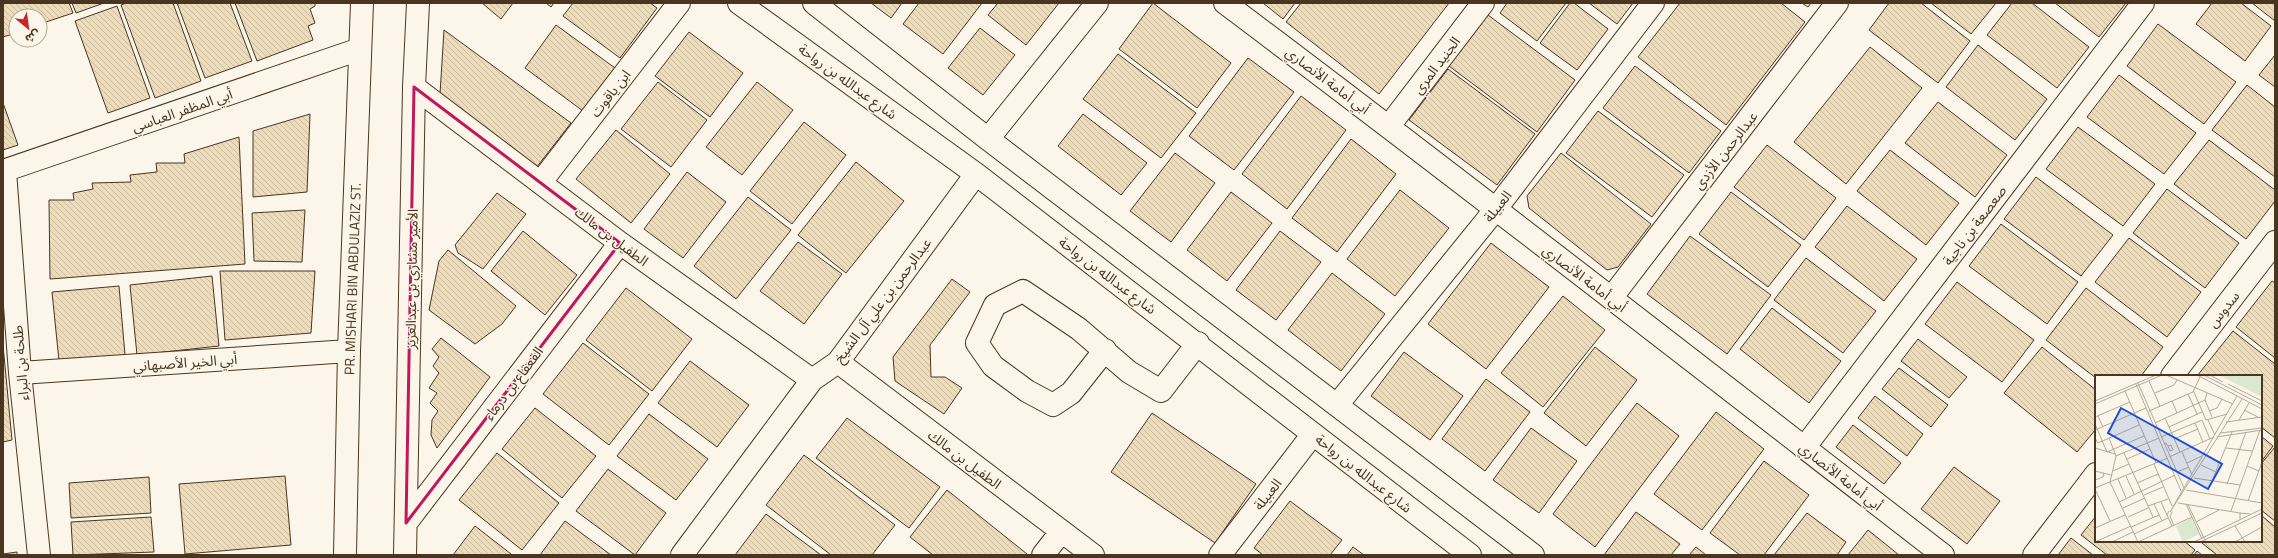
<svg xmlns="http://www.w3.org/2000/svg" width="2278" height="558" font-family="'Titillium Web','Noto Sans Arabic',sans-serif">
<style>
.building{fill:url(#building-back-hatch);stroke:#4a3520}
.lines{fill:none;stroke-linecap:round;stroke-linejoin:round}
.minor-casing{stroke:#4a3520;stroke-width:24}
.minor{stroke:#fbf6e9;stroke-width:22}
.marked{fill:none;stroke:#c2185b;stroke-width:3;stroke-linejoin:round}
.labels{text-anchor:middle;dominant-baseline:central;stroke-width:3;stroke-linejoin:round;paint-order:stroke}
.street-label{font-size:14px;fill:#4a3520;stroke:#fbf6e9}
.inset-road{fill:none;stroke:#b4a999;stroke-width:1}
.view{fill:#1d4ed8;fill-opacity:0.15;stroke:#1d4ed8;stroke-width:2}
.inset-edge{fill:none;stroke:#4a3520;stroke-width:2}
</style>
<defs>
<pattern id="building-back-hatch" width="6" height="6" patternUnits="userSpaceOnUse"><rect width="6" height="6" fill="#ecdcbc"/><path d="M-1 5l2 2M0 0l6 6M5-1l2 2" fill="none" stroke="#ccbda1"/></pattern>
</defs>
<rect width="100%" height="100%" fill="#fbf6e9"/>
<!-- building -->
<path class="building" d="M3 3H69L73 13 40 24V16H16V33L3 37Z
M72 3H104L76 13Z
M126 3H173L201 81 155 98 121 5Z
M177 3H230L252 61 205 78Z
M235 3H315V6L310 9 315 23 308 26 313 40 257 61Z
M482 3H513L501 19Z
M546 3H554L551 7Z
M573 3H650L657 8 620 58 563 16Z
M871 3H902L891 18Z
M919 3H982L943 54 903 24Z
M998 3H1059L1026 45 988 15Z
M1153 3 1231 63 1197 108 1119 49Z
M1263 3H1295L1283 19Z
M1301 3H1449L1379 94 1286 22Z
M1507 3H1566L1537 41 1500 13Z
M1570 3H1574L1608 29 1577 70 1540 43Z
M1589 3H1633L1617 24Z
M1680 3H1781L1805 22 1726 125 1638 57Z
M1802 3H1811L1808 7Z
M1889 3H1921L1970 41 1938 83 1869 30Z
M1931 3H1996L1971 34Z
M2012 3H2032L2089 47 2057 88 1987 35Z
M2055 3H2126L2099 37Z
M2212 3H2241L2271 26 2245 61 2196 24Z
M2252 3H2275V21Z
M117 6 150 98 108 113 75 21Z
M1488 15 1575 80 1537 132 1449 66Z
M2158 24 2236 82 2204 124 2127 66Z
M556 25 615 68 583 111 525 68Z
M980 28 1015 55 983 95 948 68Z
M444 30 571 123 536 168 440 94Z
M689 32 743 73 710 117 655 76Z
M1978 45 2047 99 2015 140 1946 87Z
M1870 47 1922 88 1846 184 1794 142Z
M1118 54 1196 113 1161 158 1083 99Z
M2275 55V87L2259 75Z
M1248 58 1294 92 1234 170 1189 136Z
M1635 66 1721 131 1689 173 1603 108Z
M1448 69 1535 134 1497 185 1409 120Z
M2119 75 2196 133 2164 174 2087 117Z
M658 82 707 120 671 167 621 129Z
M757 82 793 110 742 175 706 147Z
M2247 85 2275 107V177L2212 130Z
M1301 96 1346 130 1287 209 1242 174Z
M1938 102 2007 155 1975 197 1905 143Z
M3 103 18 145 3 150Z
M1598 111 1684 175 1652 217 1566 153Z
M310 114 307 192 253 197V131Z
M1083 114 1147 163 1121 195 1058 146Z
M804 122 846 155 792 224 750 191Z
M2078 127 2155 184 2123 226 2046 169Z
M616 130 670 174 631 223 576 179Z
M239 137 245 264 50 279 49 200H74L73 193 93 189 92 183 131 182 130 175 157 172 156 163H185L184 154Z
M1351 139 1396 174 1337 252 1292 218Z
M2209 140 2275 190V201L2246 239 2174 184Z
M1767 145 1836 198 1804 240 1734 187Z
M1890 150 1959 203 1926 245 1857 191Z
M1175 153 1215 183 1171 242 1130 211Z
M1561 153 1651 224 1618 267 1607 270 1529 208 1527 196Z
M856 162 904 201 846 273 798 235Z
M687 172 726 202 683 258 644 229Z
M2036 177 2113 235 2081 276 2004 219Z
M2167 189 2239 243 2205 288 2133 233Z
M1400 190 1449 228 1395 296 1347 259Z
M1231 192 1272 223 1227 281 1187 250Z
M1731 192 1801 245 1768 287 1699 234Z
M497 193 526 214 483 269 458 253 455 245Z
M748 197 791 230 736 299 694 266Z
M1847 206 1917 259 1884 301 1815 247Z
M305 210 302 262 254 261 252 213Z
M2001 224 2078 282 2047 324 1969 266Z
M523 231 577 275 545 315 491 271Z
M1280 231 1321 262 1276 320 1236 290Z
M1690 236 1771 295 1727 354 1647 294Z
M2129 238 2201 292 2167 337 2095 282Z
M798 242 842 274 804 324 760 291Z
M1491 243 1549 287 1486 369 1428 324Z
M448 250 516 306 502 324 475 344 429 310 439 261Z
M1806 258 1876 311 1843 353 1774 300Z
M220 271H315L311 333 225 340Z
M1332 273 1385 314 1341 371 1288 330Z
M212 276 219 346 137 355 130 285Z
M952 279 970 292 930 345 931 377H945L962 388 944 414 895 381 893 357Z
M2272 281 2275 283V358L2236 327Z
M1957 282 2034 340 2002 382 1925 324Z
M119 286 125 355 59 361 52 292Z
M626 288 692 339 652 391 586 340Z
M2086 288 2163 347 2141 376H2096V378L2046 340Z
M1563 296 1605 330 1543 407 1501 373Z
M1772 308 1841 361 1809 403 1740 349Z
M2233 331 2275 364V438L2261 427V376H2197Z
M441 338 490 377 437 448 431 435 432 420 438 411 430 403 437 393 429 388 439 373 433 366 439 357 432 349Z
M1918 339 1967 377 1949 398 1901 361Z
M583 343 649 394 609 445 543 394Z
M3 345 12 440 3 442Z
M1595 347 1637 380 1586 446 1544 413Z
M2042 347 2096 390V429L2077 452 2004 393Z
M1404 352 1463 396 1430 440 1371 396Z
M690 361 749 405 717 447 658 403Z
M1899 368 1948 405 1931 427 1882 389Z
M1486 379 1530 412 1485 471 1442 439Z
M1875 396 1923 434 1907 456 1858 418Z
M1637 403 1679 436 1595 547 1553 514Z
M535 408 596 456 562 498 502 449Z
M1716 412 1764 449 1702 530 1654 494Z
M1152 413 1256 484 1215 543 1111 472Z
M649 414 708 459 676 500 617 456Z
M847 418 940 487 909 528 816 458Z
M1853 425 1901 463 1884 484 1836 447Z
M1531 428 1577 461 1539 513 1493 480Z
M2261 436 2273 446 2261 462Z
M2275 447V521L2261 510V464Z
M497 453 559 503 522 550 459 500Z
M804 455 895 525 872 555H831L766 505Z
M1764 461 1809 495 1764 555H1740L1710 533Z
M1954 467 2000 501 1967 544 1921 509Z
M608 469 666 513 635 555 576 511Z
M285 476 291 545 185 554 179 484Z
M149 477 151 513 71 518 69 483Z
M947 490 1027 554 1026 555H933L910 537Z
M1290 501 1342 540 1330 555H1263L1254 548Z
M1636 512 1680 544 1671 555H1604Z
M1807 513 1846 542 1837 555H1774Z
M766 514 821 555H735Z
M2261 515 2275 527V555H2217L2202 543 2203 541H2261Z
M2096 516V541H2184L2195 550 2191 555H2107L2081 535Z
M151 517 154 552 73 555 71 522Z
M565 521 611 555H540Z
M475 526 511 554V555H453Z
M1868 530 1899 555H1848Z
M2071 538 2093 555H2058Z
M1353 547 1364 555H1347Z
M1696 547 1706 555H1689Z
M2197 551 2202 555H2194Z
M17 552V555H3V554Z"/>
<g class="lines">
<defs>
<path id="minor" d="M739 3 976 174 1470 555
M814 3 988 139 1533 555
M1225 3C1466 184 1704 370 1943 555
M414 87 620 243 812 380
M1389 126 1483 3
M988 139 1097 3
M3 171 360 49
M5 171 20 373 39 555
M541 182 679 3
M1612 297 1837 3
M1105 350 1071 393 1053 405 1027 391 993 366 977 343 995 305 1023 291 1079 329 1129 372 1161 391 1198 343
M838 362 1093 555
M20 373 349 351
M2172 376 2275 242
M1337 405 1495 210 1653 3
M1804 448 2143 3
M406 523 620 243
M345 555 349 351 362 3
M405 555 414 87 418 3
M682 555 812 380 838 362 976 174
M1043 555 1061 532
M1220 555 1313 434
M2034 555 2096 474"/>
</defs>
<!-- minor casing -->
<use href="#minor" class="minor-casing"/>
<!-- minor -->
<use href="#minor" class="minor"/>
</g>
<!-- marked area -->
<path class="marked" d="M414 87 620 243 406 523Z"/>
<g class="labels">
<!-- street labels -->
<g class="street-label">
<text transform="translate(1436 65) rotate(-53)">الجنيد المري</text>
<text transform="translate(1328 80) rotate(37)">أبي أمامة الأنصاري</text>
<text transform="translate(848 81) rotate(36)">شارع عبدالله بن رواحة</text>
<text transform="translate(610 93) rotate(-52)">ابن ياقوت</text>
<text transform="translate(182 110) rotate(-19)">أبي المظفر العباسي</text>
<text transform="translate(1725 150) rotate(-52)">عبدالرحمن الأزدي</text>
<text transform="translate(1497 206) rotate(-52)">العبيلة</text>
<text transform="translate(1974 225) rotate(-53)">صعصعة بن ناجية</text>
<text transform="translate(612 236) rotate(37)">الطفيل بن مالك</text>
<text transform="translate(1108 275) rotate(37)">شارع عبدالله بن رواحة</text>
<text transform="translate(1585 278) rotate(37)">أبي أمامة الأنصاري</text>
<text transform="translate(352 279) rotate(-88)">PR. MISHARI BIN ABDULAZIZ ST.</text>
<text transform="translate(411 279) rotate(-89)">الأمير مشاري بن عبدالعزيز</text>
<text transform="translate(882 300) rotate(-53)">عبدالرحمن بن علي آل الشيخ</text>
<text transform="translate(2223 309) rotate(-52)">سدوس</text>
<text transform="translate(185 362) rotate(-4)">أبي الخير الأصبهاني</text>
<text transform="translate(20 363) rotate(-95)">طلحة بن البراء</text>
<text transform="translate(513 383) rotate(-53)">القعقاع بن درماء</text>
<text transform="translate(965 459) rotate(37)">الطفيل بن مالك</text>
<text transform="translate(1364 473) rotate(38)">شارع عبدالله بن رواحة</text>
<text transform="translate(1841 476) rotate(38)">أبي أمامة الأنصاري</text>
<text transform="translate(1267 494) rotate(-52)">العبيلة</text>
</g>
</g>
<!-- overview -->
<g transform="translate(2095 375)">
<rect width="167" height="167" fill="#fbf6e9"/>
<path d="M124 0H167V22ZM96 143 104 159 88 167 81 151Z" fill="#dce7d0"/>
<path class="inset-road" d="M71 0 138 29M102 0 167 34M109 0 167 30M115 0 128 7M54 6 65 31M43 8 89 113M41 9 86 116M133 9 167 26M30 16 61 88M99 17 111 45M60 18 79 10 82 5M93 19 102 39M142 21 75 137 147 24M110 25 117 42M0 26 61 0M77 26 82 38M0 29 67 0M149 35 163 42M54 36 98 17 105 2M114 36 122 33 127 24M3 41 8 52M0 42 35 27M70 43 85 77M111 45 132 39M113 45 120 60M144 45 154 28M131 47 167 42M60 48 110 25 112 18M100 48 108 67M0 49 12 77M74 52 107 37M0 55 51 33M125 58 167 53M66 62 107 45 115 64M122 62 167 55M0 63 3 68 44 50M14 63 21 81 15 107 43 167M79 64 103 54M69 69 71 68 72 70 73 71 74 73 75 76 78 75 76 70 73 71M0 73 20 79M131 73 157 76M12 77 49 61M87 77 97 100M29 78 58 142M21 81 64 63M74 82 119 62M32 84 55 74M92 88 107 81M59 89 77 131M106 90 121 97M152 91 164 96M0 96 16 100M18 96 34 89M82 97 94 92M31 101 39 119M99 103 145 110M23 104 31 123M0 105 8 102 9 98M117 106 137 57M42 108 63 99M132 109 151 57M0 113 73 83M0 114 15 146M91 115 167 128M49 120 68 112M153 126 167 87M24 127 80 100M66 127 72 140M83 128 145 138M59 129 67 146M91 129 107 164M93 130 111 167M53 131 73 124M28 133 50 123M74 136 72 140 77 151M136 136 165 55M77 137 75 141 79 151M33 142 53 133M145 144V138L155 139M101 147 124 135M140 151 150 167M36 152 64 140M0 153 30 140M39 159 73 143M0 167 36 151M17 167 38 157M43 167 97 142M99 167 167 134M105 167 167 138M140 167 167 152"/>
<path class="view" d="M26 33 127 89 113 114 13 58Z"/>
<rect width="167" height="167" class="inset-edge"/>
</g>
<!-- border -->
<rect width="2278" height="558" fill="none" stroke="#4a3520" stroke-width="8"/>
<!-- north arrow -->
<g transform="translate(28 28) rotate(151)"><circle r="19" fill="#fbf6e9" stroke="#b4a999"/>
<path d="M0-3L7 15L0 10L-7 15Z" fill="#c62828"/>
<text y="-6" font-size="11" font-weight="bold" text-anchor="middle" fill="#4a3520">ش</text>
</g>
</svg>
